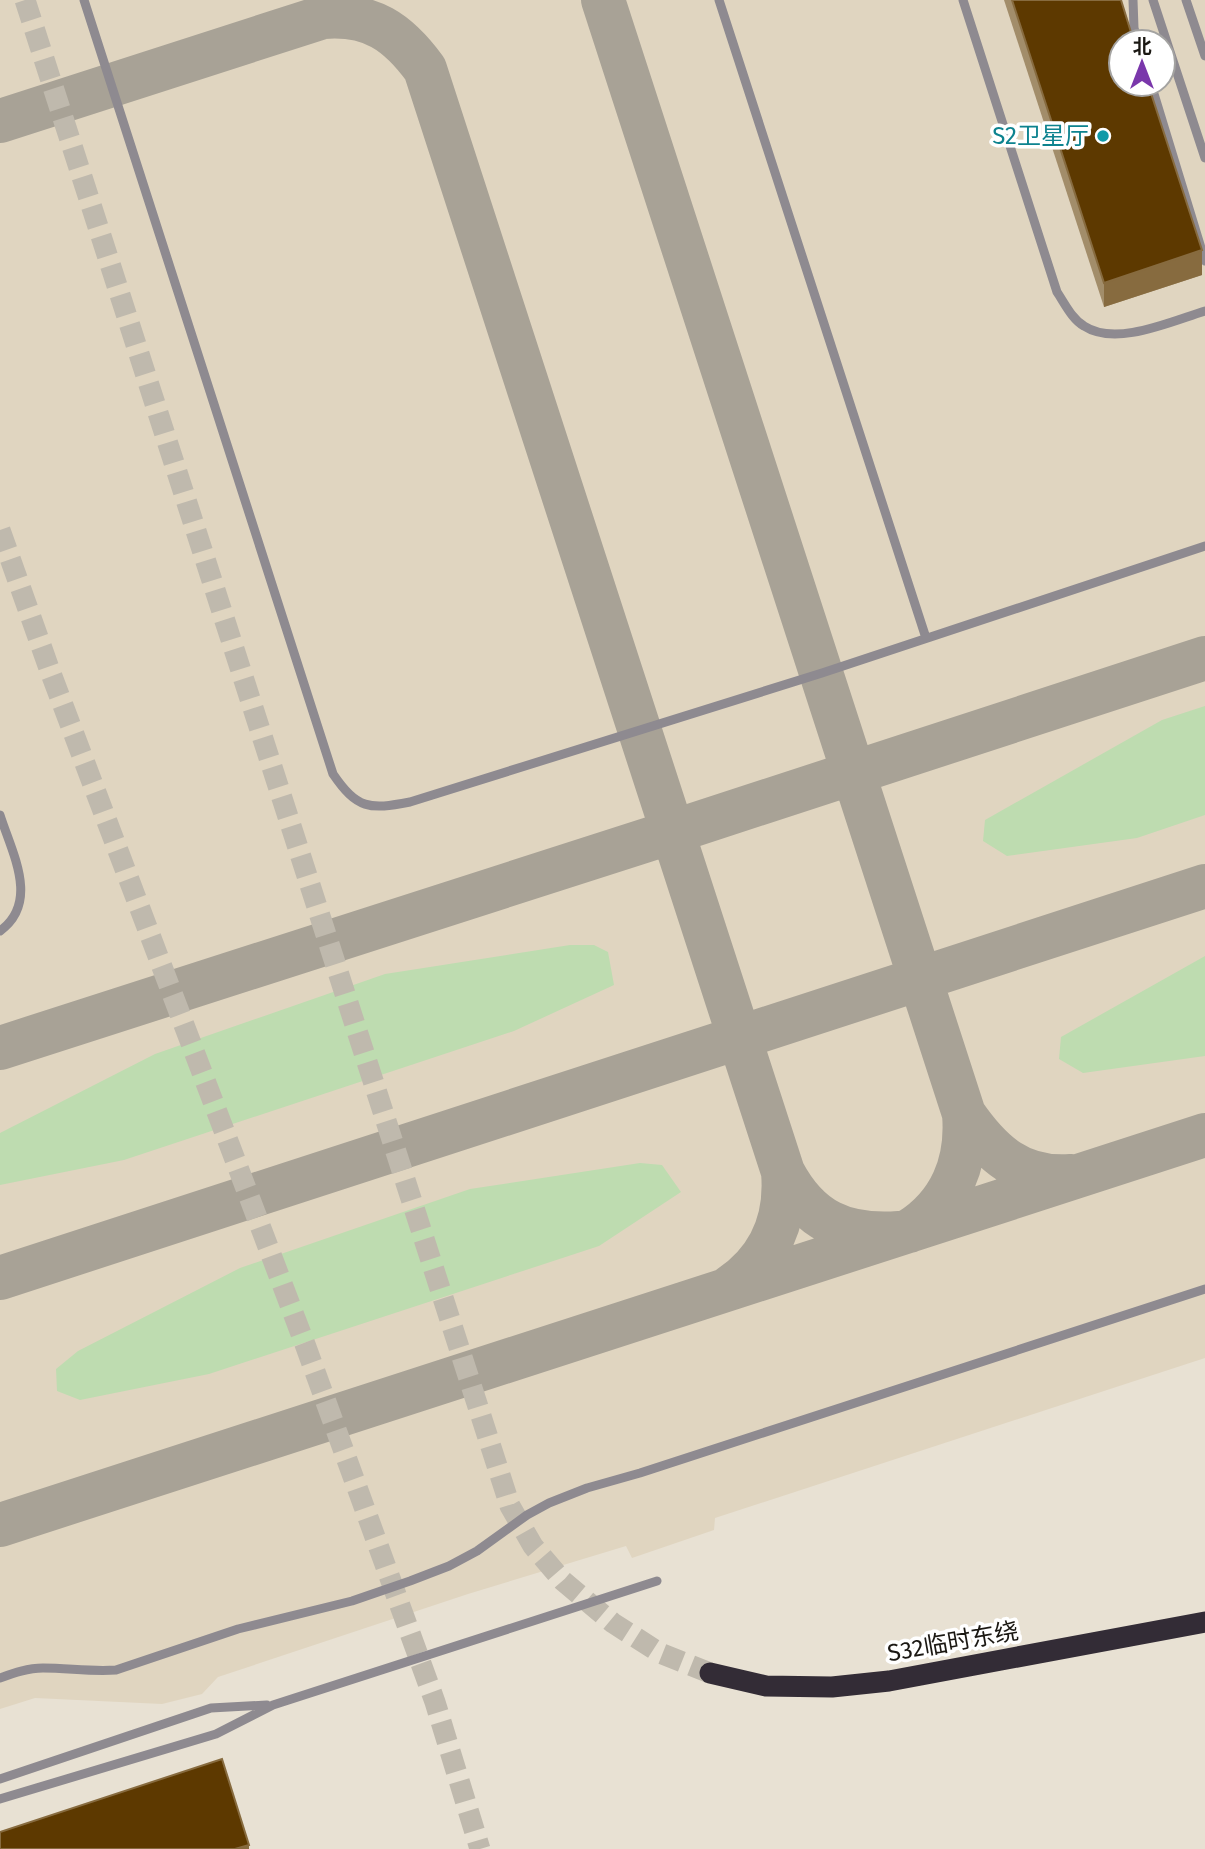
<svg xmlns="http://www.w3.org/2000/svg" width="1205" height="1849" font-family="'Fira Sans','Noto Sans SC',sans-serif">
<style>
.built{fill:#e0d5c0;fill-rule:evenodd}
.green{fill:#bedcb0}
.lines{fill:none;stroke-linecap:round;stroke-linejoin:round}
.taxiway{stroke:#a8a296;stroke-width:44}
.highway-tunnel{stroke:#bfb9ad;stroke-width:21;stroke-dasharray:21 10;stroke-linecap:butt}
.lane{stroke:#8e8a90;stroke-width:9}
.highway{stroke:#332c36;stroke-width:21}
.wall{fill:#a28d6a}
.shaded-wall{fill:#876b3f}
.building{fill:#5d3900;stroke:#876b3f;stroke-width:2}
.culture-dot{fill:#0f9aa8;stroke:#fff;stroke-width:2.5}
.labels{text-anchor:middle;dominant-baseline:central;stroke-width:7;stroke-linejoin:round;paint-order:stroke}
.culture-label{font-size:24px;fill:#0d838f;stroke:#fff;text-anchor:end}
.street-label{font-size:24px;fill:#1b1813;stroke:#fff}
</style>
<rect width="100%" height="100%" fill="#e8e1d3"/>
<!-- built -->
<path class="built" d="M0 0H1205V1358L715 1518 714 1530 632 1558 626 1546 468 1594 218 1677 202 1694 162 1704 35 1698 0 1709ZM1121 42H1163V84H1121Z"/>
<!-- green -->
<path class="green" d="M1205 706V815L1137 838 1007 856 983 841 985 820 1162 720Z
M570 945H594L608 952 614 985 514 1031 124 1160 0 1185V1133L155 1054 385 974Z
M1205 956V1056L1083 1073 1059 1059 1061 1037Z
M640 1163 662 1165 681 1192 599 1246 209 1374 80 1400 57 1391 56 1369 78 1351 240 1268 470 1189Z"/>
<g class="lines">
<!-- taxiway -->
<path class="taxiway" d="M603 0 964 1114C968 1162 951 1205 909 1231
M0 121 323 17C371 13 398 32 425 69L783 1172C809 1221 844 1237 899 1233
M0 1048 672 832 1205 658
M964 1114C991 1153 1020 1180 1071 1176
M0 1278 1205 886
M730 1287C770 1260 787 1219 783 1172
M0 1525 1205 1135"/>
<!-- highway-tunnel -->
<path class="highway-tunnel" d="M25 0 510 1506 533 1546 563 1581 613 1623 660 1653 710 1673
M0 530 50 671 306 1347 435 1702 480 1849"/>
<!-- lane -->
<path class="lane" d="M84 0 333 774C357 809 369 810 410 802L822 673 1205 546
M719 0 926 638
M963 0 1057 292C1065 304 1072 319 1084 326 1116 347 1172 321 1205 311
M1133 0 1134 28 1138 42
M1153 0 1205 158
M1186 0 1205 56
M1151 84 1205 261
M0 815C12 853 40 902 0 931
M0 1678C14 1673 28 1668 43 1668 68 1668 92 1672 116 1670L238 1629 352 1601 410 1581 449 1566 477 1551 527 1515 549 1503 587 1488 640 1473 1205 1289
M0 1779 211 1708 267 1705
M0 1799 216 1734 273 1705 657 1581"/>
<!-- highway -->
<path class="highway" d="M710 1673 766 1686 832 1687 889 1681 1205 1622"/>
</g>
<!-- wall -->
<path class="wall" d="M1004 0H1121L1202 275 1104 307Z"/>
<!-- shaded-wall -->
<path class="shaded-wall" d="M1202 250V275L1104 307V283Z
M249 1845V1849H235Z"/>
<!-- building -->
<path class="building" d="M1012 0H1121L1134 42H1121V84H1148L1202 250 1104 283Z
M222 1759 249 1845 235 1849H0V1832Z"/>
<!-- markers -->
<circle class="culture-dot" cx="1103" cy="136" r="7"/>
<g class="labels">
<!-- culture labels -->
<g class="culture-label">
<text x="1089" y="136">S2卫星厅</text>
</g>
<!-- street labels -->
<g class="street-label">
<text transform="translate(953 1642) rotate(-10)">S32临时东绕</text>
</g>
</g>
<!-- north arrow -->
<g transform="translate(1142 63)"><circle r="33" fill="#ffffff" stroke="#a4a3a1" stroke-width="2"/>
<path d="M0-5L12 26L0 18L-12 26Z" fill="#7a37ab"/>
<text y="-10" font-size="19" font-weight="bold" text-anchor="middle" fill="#1b1813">北</text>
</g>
</svg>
